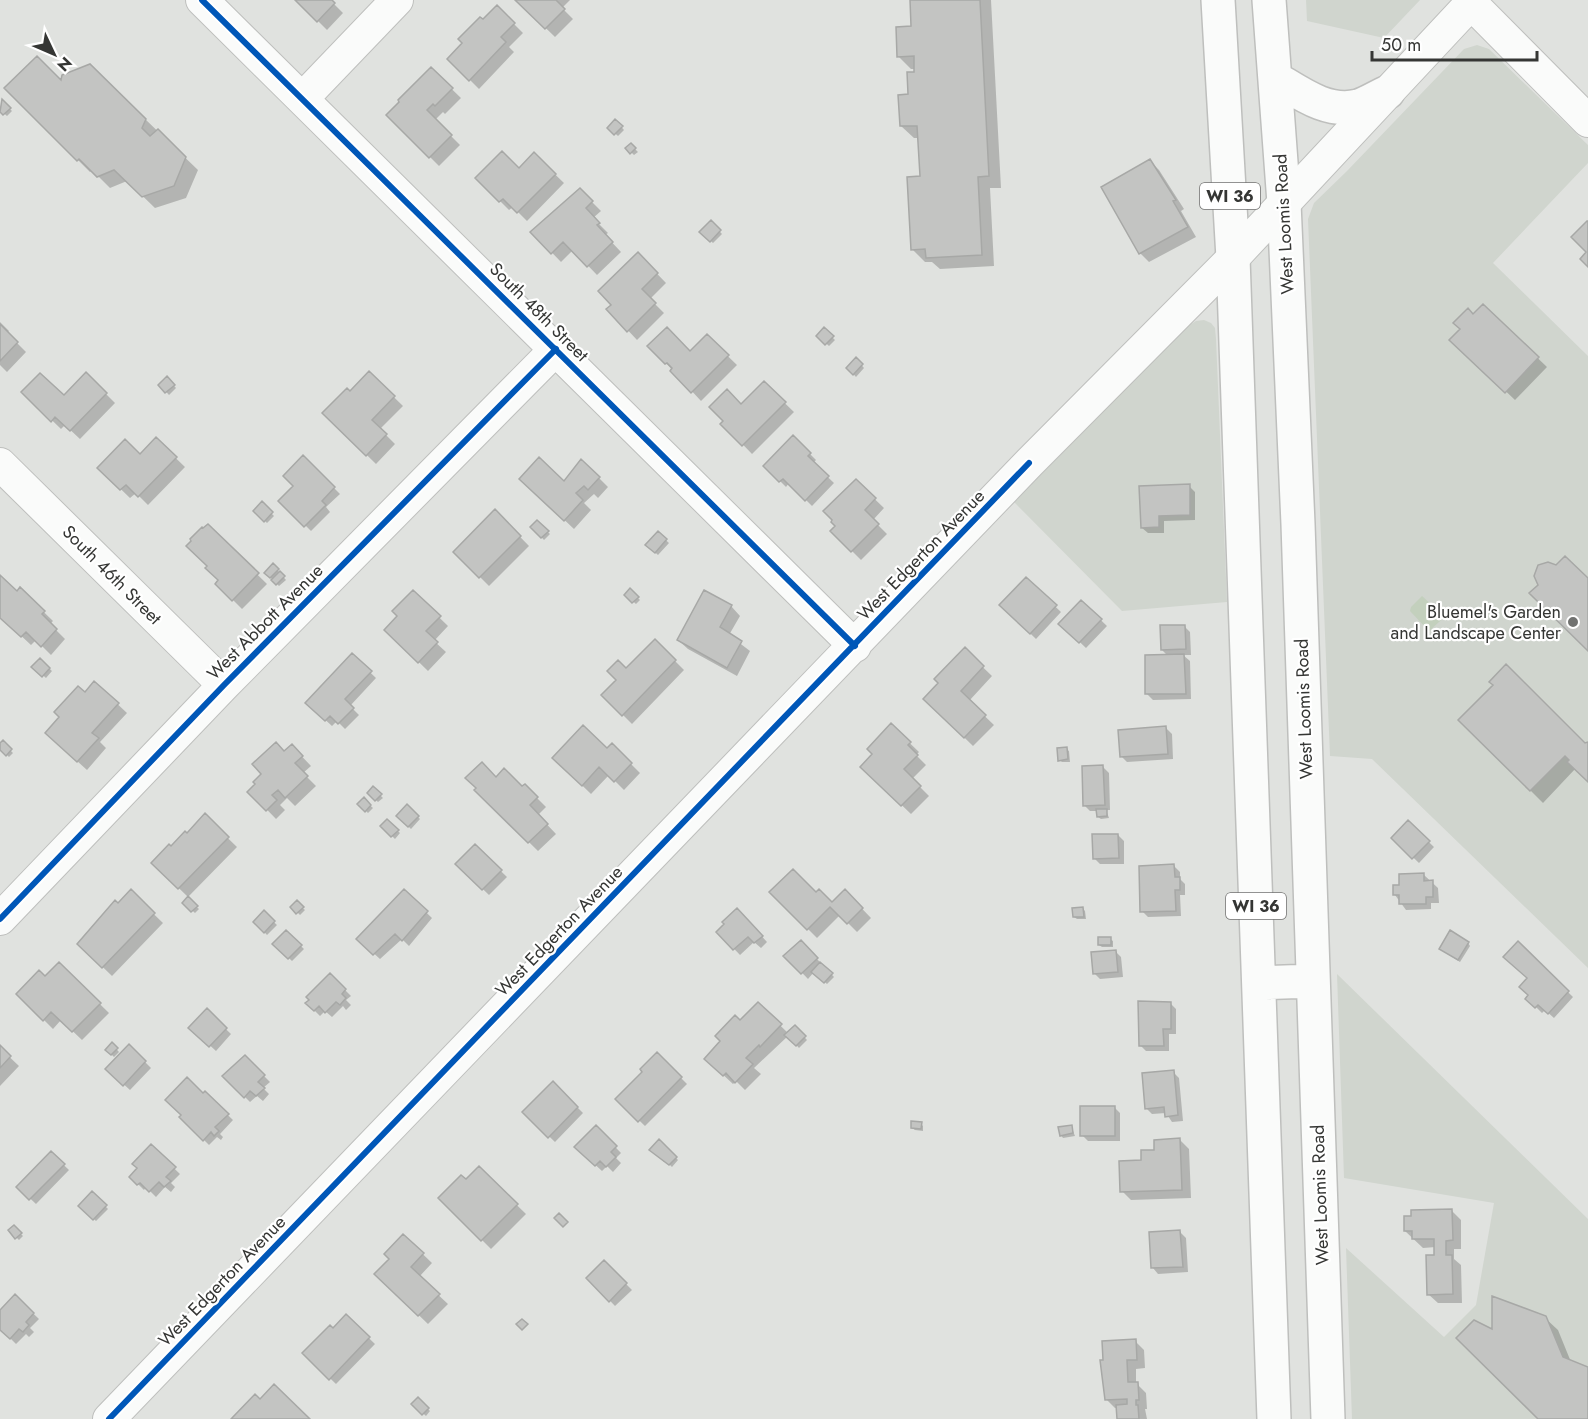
<svg xmlns="http://www.w3.org/2000/svg" width="1588" height="1419" font-family="Jost,sans-serif">
<style>
.built{fill:#d0d5ce}
.green{fill:#c3d0bd}
.shadow{fill:#0003}
.building{fill:#c3c4c2;stroke:#a7a8a6;stroke-width:1.5}
.lines{fill:none;stroke-linecap:round;stroke-linejoin:round}
.minor-casing{stroke:#bebfbd;stroke-width:34}
.major-casing{stroke:#bebfbd;stroke-width:36}
.minor{stroke:#fafbfa;stroke-width:32}
.major{stroke:#fafbfa;stroke-width:33}
.cycleway-casing{stroke:#fff;stroke-width:10}
.cycleway{stroke:#0057b8;stroke-width:6}
.poi-dot{fill:#717270;stroke:#fff;stroke-width:2}
.labels{text-anchor:middle;dominant-baseline:central;stroke-width:4.5;stroke-linejoin:round;paint-order:stroke}
.shield{fill:#fff;stroke:#727271;stroke-width:1.5}
.shield-label{font-size:16px;font-weight:bold;fill:#353634}
.street-label{font-size:18px;fill:#353634;stroke:#fff}
.poi-label{font-size:18px;fill:#353634;stroke:#fff;text-anchor:end}
</style>
<rect width="100%" height="100%" fill="#e0e2df"/>
<!-- built -->
<path class="built" d="M1306 0H1420L1384 38 1307 21Z
M1477 45 1489 49 1588 145V163L1493 263 1588 356V968L1372 759 1330 756 1308 219 1314 203 1347 171 1464 49Z
M1204 320 1211 323 1215 328 1216 339 1227 602 1122 611 1014 502 1182 330 1196 321Z
M1337 974 1588 1219V1419H1352L1346 1248 1444 1337 1476 1305 1494 1203 1344 1178Z"/>
<!-- green -->
<path class="green" d="M1422 596 1435 608 1440 604 1449 613 1429 631 1410 611 1411 607Z"/>
<!-- shadow -->
<path class="shadow" d="M297 0H330L343 13 327 30Z
M517 0H570L562 8 573 19 555 37Z
M911 0H991L1001 188H990L994 266 940 269 932 262H925L913 250 921 177 920 138H914L901 126 916 69H911L898 56 913 27Z
M497 7 523 33 509 47 514 52 479 89 449 59Z
M90 66 198 170 186 198 155 208 127 181 110 188 92 170 90 172 6 88 62 83Z
M431 69 461 98 445 114 443 112 435 120 460 145 439 166 388 115Z
M2 101 12 111 7 116 0 110Z
M616 121 624 130 618 136 609 128Z
M631 145 638 152 634 155 627 148Z
M534 154 564 183 527 221 513 207 509 210 477 178 519 170Z
M1150 161 1159 170 1184 209 1181 211 1196 237 1149 262 1140 253 1103 187Z
M580 190 601 211 593 218 608 233 605 235 621 252 597 275 573 250 561 262 532 232Z
M711 222 722 234 713 243 701 232Z
M638 254 666 283 650 299 664 313 637 340 608 309 613 305Z
M1483 306 1547 367 1515 400 1452 340Z
M0 322 9 331 7 333 26 352 7 372 0 365Z
M824 329 835 340 829 346 818 336Z
M707 336 737 365 701 401 650 346 690 353Z
M856 359 864 368 856 377 848 368Z
M369 373 403 406 380 429 395 444 376 464 324 413 350 393Z
M86 374 115 403 80 439 65 425 61 429 23 392 64 397Z
M167 378 176 388 169 395 160 385Z
M764 383 794 412 752 454 723 424Z
M793 437 816 460 813 463 834 483 812 506 789 483 786 487 765 466Z
M156 439 185 467 148 505 136 493 130 498 99 468 140 456Z
M303 457 340 494 326 507 330 512 311 531 281 501 295 486Z
M599 478 608 487 598 498 594 494 584 503 591 510 574 529 521 479 564 483Z
M856 481 884 508 873 520 887 534 861 560 832 531 837 526Z
M1189 486 1195 492V520L1164 521V533H1148L1142 528Z
M262 504 274 516 267 523 255 511Z
M495 511 529 546 489 586 455 552Z
M537 522 550 534 544 540 532 527Z
M208 526 267 584 242 609 217 584 220 581 208 566Z
M658 533 669 543 658 555 647 545Z
M273 565 286 580 279 586 266 573Z
M0 577 17 593 20 589 53 621 50 624 65 639 51 655 36 640 31 645 0 616Z
M1026 579 1061 612 1036 639 1001 605Z
M630 590 640 600 636 604 626 595Z
M413 592 448 626 434 641 446 652 428 671 386 630 399 616Z
M1082 602 1107 626 1086 648 1061 624Z
M731 606 740 616 729 635 750 651 737 676 688 649 678 640Z
M1184 626 1190 632 1191 655H1183L1190 661 1191 699 1153 700 1147 694 1168 656 1162 650Z
M655 641 684 670 632 724 603 695Z
M965 650 992 676 969 701 994 725 973 746 925 699 940 683Z
M352 655 376 678 350 706 359 715 345 729 337 721 332 726 307 703Z
M40 660 52 671 46 678 34 667Z
M95 683 127 713 100 742 106 748 87 770 56 742 85 694Z
M1460 720 1588 744V780L1576 768 1543 803Z
M891 725 919 752 916 755 926 765 912 779 929 796 911 814 862 767 874 754Z
M1166 728 1172 734 1173 759 1127 762 1121 756Z
M3 743 13 753 9 757 0 748Z
M612 745 640 773 624 790 609 775 591 794 554 758 607 750Z
M292 746 311 766 303 773 316 786 295 806 287 798 280 805 285 810 276 819 250 792 263 774Z
M1066 749 1069 751 1070 762H1062L1059 760Z
M1103 767 1109 773 1110 810H1106L1109 818 1101 819 1098 817V811H1090L1084 805Z
M496 779 522 788 525 786 546 807 538 815 556 834 538 851 476 790Z
M373 788 383 798 378 802 369 793Z
M364 800 373 808 368 813 359 804Z
M407 806 420 819 411 829 398 816Z
M205 816 237 847 188 897 153 863 187 835Z
M387 821 400 833 395 839 382 826Z
M1408 822 1434 847 1419 863 1393 838Z
M1118 835 1124 841V864H1100L1094 858Z
M475 846 507 877 489 895 457 864Z
M1174 866 1180 872V879L1185 884V895H1180L1181 916 1148 917 1142 911Z
M1424 875 1438 888 1439 903H1431V909L1406 910 1395 895 1401 886Z
M404 891 432 918 409 946 402 939 380 959 358 939Z
M845 891 871 918 857 932 840 915 817 938 771 892 816 894 832 904Z
M131 892 163 923 112 976 79 944Z
M188 899 199 909 195 913 184 903Z
M297 903 305 910 300 915 292 907Z
M1083 909 1085 911 1086 919H1077L1074 917Z
M264 913 277 925 267 935 255 922Z
M743 915 767 942 761 948 754 942 740 955 718 932Z
M286 932 304 949 292 961 274 944Z
M1110 939 1113 941V947H1102L1099 945Z
M801 942 834 977 827 984 814 972 808 979 786 956Z
M1468 943 1470 946 1460 962 1443 951Z
M1518 943 1573 997 1554 1018 1545 1010 1542 1013 1533 1004 1530 995 1529 978Z
M1115 951 1121 957 1123 977 1100 979 1094 973Z
M59 964 109 1013 82 1040 61 1020 53 1029 18 994 45 978Z
M330 975 351 996 346 1000 351 1005 346 1010 343 1006 332 1017 325 1011 320 1016 307 1003Z
M1170 1003 1176 1009V1034H1169V1051H1146L1140 1045Z
M758 1004 788 1033 795 1027 807 1040 799 1048 788 1036 754 1068 761 1074 745 1090 736 1081 733 1084 706 1059Z
M207 1011 231 1034 216 1051 191 1028Z
M112 1044 119 1052 114 1057 107 1050Z
M129 1046 151 1068 130 1090 107 1069Z
M0 1048 19 1066 0 1086Z
M657 1054 687 1084 645 1126 617 1099 644 1072Z
M245 1057 270 1082 263 1088 269 1094 263 1101 257 1096 250 1102 224 1076Z
M1173 1072 1179 1078 1183 1121 1172 1122 1166 1113 1152 1114 1146 1108Z
M553 1083 583 1113 555 1142 524 1112Z
M205 1093 233 1120 220 1134 223 1137 221 1140 217 1137 209 1145 181 1117Z
M1114 1107 1120 1113V1141H1088L1082 1135Z
M921 1124 923 1126V1131L915 1130 912 1128Z
M1071 1126 1075 1136 1063 1138 1061 1135Z
M596 1127 621 1153 616 1158 621 1163 613 1172 607 1166 602 1171 576 1147Z
M1180 1140 1189 1149 1191 1198 1131 1200 1122 1191 1143 1161Z
M659 1141 678 1160 672 1167 666 1161 664 1162 651 1150Z
M151 1146 180 1174 171 1183 175 1187 171 1192 165 1187 156 1197 146 1187 144 1190 131 1177 138 1169Z
M51 1153 69 1170 36 1204 18 1187Z
M479 1168 526 1214 491 1249 440 1198 466 1181Z
M92 1193 108 1209 96 1221 80 1206Z
M1452 1211 1461 1220V1249H1454V1259L1461 1265 1462 1303H1438L1428 1294 1436 1247 1423 1248 1405 1231Z
M14 1227 23 1236 19 1240 10 1231Z
M1180 1232 1186 1238 1188 1272 1158 1274 1153 1268Z
M404 1236 432 1263 419 1277 448 1304 428 1324 376 1274 391 1259Z
M604 1262 632 1290 615 1306 588 1278Z
M15 1296 39 1319 30 1328 34 1332 29 1337 26 1334 16 1344 0 1328V1312Z
M346 1316 375 1344 336 1384 304 1353Z
M1545 1318 1558 1330 1571 1362 1588 1369V1419H1540L1493 1332Z
M1135 1341 1144 1350 1145 1368 1136 1369V1383L1146 1393 1147 1409H1145L1147 1419H1118V1408H1115L1106 1399Z
M418 1399 430 1411 426 1416 413 1404Z"/>
<!-- building -->
<path class="building" d="M295 0H332L335 3 317 22Z
M515 0H556L565 9 545 29Z
M910 0H980L989 176 978 177 982 255 926 258 925 249 911 250 907 177 920 176 917 126H900L898 95 908 94 907 72H914V56L897 57 896 27 911 26Z
M497 5 515 23 501 37 506 42 469 81 447 59 462 43 458 39 480 17 483 19Z
M37 56 61 80 62 75 90 64 146 119 142 128 150 136 158 129 186 157 174 186 142 197 114 170 97 177 79 159 77 161 4 88Z
M431 67 453 88 435 106 433 104 427 110 452 135 429 158 386 115 399 102 398 100Z
M2 99 11 108 3 115 0 112Z
M615 119 623 126 614 135 607 128Z
M631 143 636 148 630 154 625 148Z
M502 151 519 168 534 152 556 174 517 213 503 199 499 202 475 178Z
M1150 159 1176 200 1173 201 1188 227 1139 254 1101 187Z
M580 188 593 201 586 208 600 223 597 225 613 242 587 267 563 242 551 254 530 232Z
M711 220 721 230 710 242 699 232Z
M1587 221H1588V267L1580 259 1586 252 1571 237Z
M638 252 658 273 642 289 656 303 627 332 606 309 611 305 598 291Z
M1483 304 1539 357 1505 393 1449 340 1460 329 1453 323 1468 308 1473 314Z
M0 324 18 342 0 361Z
M667 327 690 351 707 334 729 355 691 393 670 371 672 368 667 363 665 364 647 346Z
M824 327 834 336 825 345 816 336Z
M856 357 863 364 853 375 846 368Z
M369 371 395 396 372 420 387 434 366 456 322 413 347 388 350 391Z
M86 372 107 393 70 431 55 417 51 422 21 392 40 373 64 395Z
M167 376 175 385 165 393 158 385Z
M764 381 786 402 742 446 720 424 723 421 709 407 727 389 741 404Z
M793 435 811 453 808 456 829 476 805 501 783 479 779 482 763 466Z
M156 437 177 457 138 497 126 485 120 490 97 468 125 439 140 454Z
M303 455 335 487 322 501 326 505 304 527 278 501 293 486 283 476Z
M539 457 564 481 581 459 600 477 588 490 584 486 576 493 583 500 564 521 519 479Z
M856 479 876 498 865 510 879 524 851 552 830 531 835 526 831 522 832 520 823 511Z
M1190 484V515L1159 516V527L1141 528 1139 486Z
M262 501 273 512 264 522 253 511Z
M495 509 521 536 479 578 453 552Z
M537 520 549 531 541 538 530 527Z
M208 524 259 573 232 601 215 584 218 580 205 568 207 566 186 546 191 541 190 539 202 527 203 528Z
M658 531 667 539 655 553 645 545Z
M1565 556 1588 578V651L1529 593 1538 585 1534 576 1538 565 1548 562 1556 565Z
M273 563 279 569 270 578 264 573Z
M280 571 285 576 276 585 271 580Z
M0 575 17 591 20 587 45 611 42 614 57 629 41 647 26 632 21 637 0 618Z
M1026 577 1057 605 1030 634 999 605Z
M630 588 639 597 632 603 624 595Z
M413 590 441 616 426 631 438 642 418 663 384 630 397 616 392 611Z
M704 590 732 605 720 627 742 641 727 668 677 640Z
M1081 600 1102 619 1079 643 1058 624Z
M1160 625H1185L1186 649 1161 650Z
M655 639 676 660 622 716 601 695 616 680 607 671 618 660 626 668Z
M965 647 984 666 961 691 986 715 964 738 923 699 938 683 934 679Z
M352 653 372 671 345 699 354 708 338 724 330 716 325 721 305 703Z
M1184 654 1186 694H1145V655Z
M40 658 50 668 42 677 31 667Z
M1506 664 1585 743 1588 742V782L1567 762 1569 760 1565 756 1530 791 1458 720 1493 685 1489 682Z
M94 681 119 703 92 733 99 738 77 762 45 733 59 717 54 712 78 686 85 692Z
M891 723 911 742 908 745 918 755 904 769 921 786 901 806 860 767 872 754 867 749Z
M583 725 607 748 612 743 632 763 614 782 599 767 582 786 552 758Z
M1166 726 1168 754 1120 757 1118 730Z
M3 740 12 749 6 756 0 750V743Z
M276 742 284 751 292 744 303 756 295 763 308 776 285 798 278 790 272 795 277 800 266 811 247 792 255 784 253 782 261 774 252 764Z
M1067 747 1068 759 1058 761 1057 748Z
M482 762 496 777 504 768 522 786 525 784 538 797 530 805 548 824 528 843 474 790 476 788 465 778Z
M1103 765 1105 805 1083 806 1082 766Z
M373 786 382 794 375 801 367 793Z
M364 797 371 805 365 812 357 804Z
M407 804 419 816 408 827 396 816Z
M1096 809H1107V816L1097 817Z
M205 813 229 837 178 889 151 863 169 844 171 846 185 831 187 833Z
M387 819 399 830 391 837 380 826Z
M1408 820 1430 841 1412 859 1391 838Z
M1092 834H1118L1119 858 1093 859Z
M475 844 502 870 482 890 455 864Z
M1174 864 1175 877H1180V890H1175L1176 911 1140 912 1139 866Z
M793 869 816 892 819 889 832 902 845 889 863 908 847 924 830 907 807 930 769 892Z
M1424 873V881L1433 880V897H1426V904H1399V895H1393V885H1399V874Z
M131 889 155 913 102 968 77 944 115 900 118 903Z
M404 889 428 911 402 941 395 934 373 955 356 939Z
M188 896 198 906 191 912 182 903Z
M297 900 304 907 296 914 290 907Z
M1083 907 1084 917H1073L1072 908Z
M737 908 763 936 754 943 748 937 733 950 716 932 724 924 722 922Z
M264 910 275 921 264 933 253 922Z
M286 930 302 945 288 959 272 944Z
M1450 930 1469 942 1458 960 1439 949Z
M1098 937H1111V945H1098Z
M801 940 818 958 801 974 783 956Z
M1518 941 1569 991 1548 1014 1538 1005 1535 1008 1525 999 1528 995 1519 987 1527 978 1503 957Z
M1116 950 1118 972 1093 974 1091 952Z
M59 962 101 1003 72 1032 51 1012 43 1021 16 994 39 970 45 976Z
M820 962 833 973 824 983 811 972Z
M330 973 346 989 342 994 346 998 340 1005 336 1002 325 1013 319 1006 314 1011 305 1003 309 1000 306 997Z
M1138 1001 1171 1002V1029H1163L1164 1046H1139Z
M758 1002 782 1024 760 1047 759 1045 746 1058 753 1064 735 1083 726 1073 723 1076 704 1059 720 1041 715 1036 735 1015 740 1020Z
M207 1008 227 1028 209 1047 188 1028Z
M795 1025 806 1036 796 1046 784 1035Z
M112 1042 118 1048 111 1055 105 1050Z
M129 1044 146 1061 123 1086 105 1069Z
M0 1045 11 1056 0 1068Z
M657 1052 682 1077 638 1122 615 1099 642 1072 640 1069Z
M245 1055 265 1075 258 1082 265 1088 256 1096 250 1091 244 1098 222 1076Z
M1174 1070 1178 1115 1165 1117 1164 1107 1145 1109 1142 1073Z
M187 1077 203 1093 205 1091 229 1114 215 1127 219 1131 214 1136 211 1132 203 1141 179 1117 181 1115 165 1100Z
M553 1081 578 1107 548 1138 522 1112Z
M1080 1106H1115V1136H1080Z
M911 1121 922 1122 921 1129 911 1128Z
M596 1125 617 1146 611 1152 616 1157 606 1167 600 1161 595 1166 574 1147Z
M1072 1125 1073 1133 1060 1136 1058 1127Z
M1180 1138 1182 1190 1120 1192 1119 1161 1141 1160V1150H1154V1140Z
M659 1139 677 1157 669 1165 649 1150Z
M151 1144 176 1167 166 1177 171 1181 164 1187 159 1182 149 1192 140 1183 137 1185 129 1177 137 1168 132 1164Z
M51 1151 65 1164 29 1200 16 1187Z
M479 1166 518 1204 481 1241 438 1198 461 1175 466 1179Z
M92 1191 107 1205 93 1220 78 1206Z
M1452 1209 1453 1240 1446 1241V1255H1452L1453 1294 1427 1295 1426 1255H1434V1239H1412V1231H1404V1216H1411V1210Z
M559 1213 568 1222 563 1227 554 1218Z
M14 1225 22 1233 15 1239 8 1230Z
M1180 1230 1183 1267 1151 1268 1149 1232Z
M403 1234 424 1253 411 1267 440 1294 418 1316 374 1274 389 1259 384 1254Z
M604 1260 627 1283 609 1302 586 1278Z
M15 1294 34 1313 26 1322 29 1325 23 1332 19 1329 10 1339 0 1330V1310Z
M1492 1296 1546 1316 1563 1357 1588 1367V1419H1538L1456 1338 1474 1320 1492 1329Z
M346 1314 370 1337 329 1380 302 1353 330 1325 333 1328Z
M522 1319 528 1324 522 1330 516 1324Z
M1136 1339 1137 1360H1127L1128 1382H1138L1139 1400H1136V1405H1138L1139 1419H1117L1116 1405 1127 1404V1399L1105 1400 1100 1360H1103L1102 1341Z
M274 1384 310 1419H231L255 1394 260 1399Z
M418 1397 429 1408 422 1415 411 1404Z"/>
<g class="lines">
<defs>
<path id="minor" d="M202 0 855 646
M1471 3 1588 121
M303 98 397 0
M0 464 224 685
M0 919 224 685 556 349
M109 1419 1029 463 1233 258 1474 0"/>
<path id="major" d="M1218 0 1233 258 1274 1419
M1269 0 1284 203 1298 524 1328 1419
M1275 78C1299 92 1327 114 1358 106 1368 103 1378 96 1388 92
M1259 983 1312 981"/>
</defs>
<!-- minor casing -->
<use href="#minor" class="minor-casing"/>
<!-- major casing -->
<use href="#major" class="major-casing"/>
<!-- minor -->
<use href="#minor" class="minor"/>
<!-- major -->
<use href="#major" class="major"/>
<defs>
<path id="cycleway" d="M202 0 855 646
M0 919 224 685 556 349
M109 1419 1029 463"/>
</defs>
<!-- cycleway casing -->
<use href="#cycleway" class="cycleway-casing"/>
<!-- cycleway -->
<use href="#cycleway" class="cycleway"/>
</g>
<!-- markers -->
<circle class="poi-dot" cx="1573" cy="622" r="6"/>
<g class="labels">
<!-- shield labels -->
<g class="shield">
<rect x="1200" y="183" width="60" height="26" rx="4.5"/>
<rect x="1226" y="893" width="60" height="26" rx="4.5"/>
</g>
<g class="shield-label">
<text x="1230" y="196">WI 36</text>
<text x="1256" y="906">WI 36</text>
</g>
<!-- street labels -->
<g class="street-label">
<text transform="translate(1284 224) rotate(-93)">West Loomis Road</text>
<text transform="translate(539 312) rotate(45)">South 48th Street</text>
<text transform="translate(921 555) rotate(-46)">West Edgerton Avenue</text>
<text transform="translate(112 575) rotate(45)">South 46th Street</text>
<text transform="translate(265 622) rotate(-45)">West Abbott Avenue</text>
<text transform="translate(1304 709) rotate(-92)">West Loomis Road</text>
<text transform="translate(559 931) rotate(-46)">West Edgerton Avenue</text>
<text transform="translate(1320 1195) rotate(-92)">West Loomis Road</text>
<text transform="translate(222 1281) rotate(-46)">West Edgerton Avenue</text>
</g>
<!-- poi labels -->
<g class="poi-label">
<text x="1561" y="612">Bluemel's Garden<tspan x="1561" dy="21">and Landscape Center</tspan></text>
</g>
</g>
<!-- north arrow -->
<g transform="translate(54 54) rotate(134)" stroke="#ffffff" stroke-width="4.5" paint-order="stroke">
<path d="M0-4.5L10 22L0 15L-10 22Z" fill="#353634"/>
<text y="-9" font-size="16" font-weight="bold" text-anchor="middle" fill="#353634">N</text>
</g>
<!-- scale -->
<path d="M1372 51v9h165v-9" fill="none" stroke="#353634" stroke-width="3"/>
<text x="1381" y="51" font-size="18" fill="#353634" stroke="#ffffff" stroke-width="4.5" paint-order="stroke">50 m</text>
</svg>
